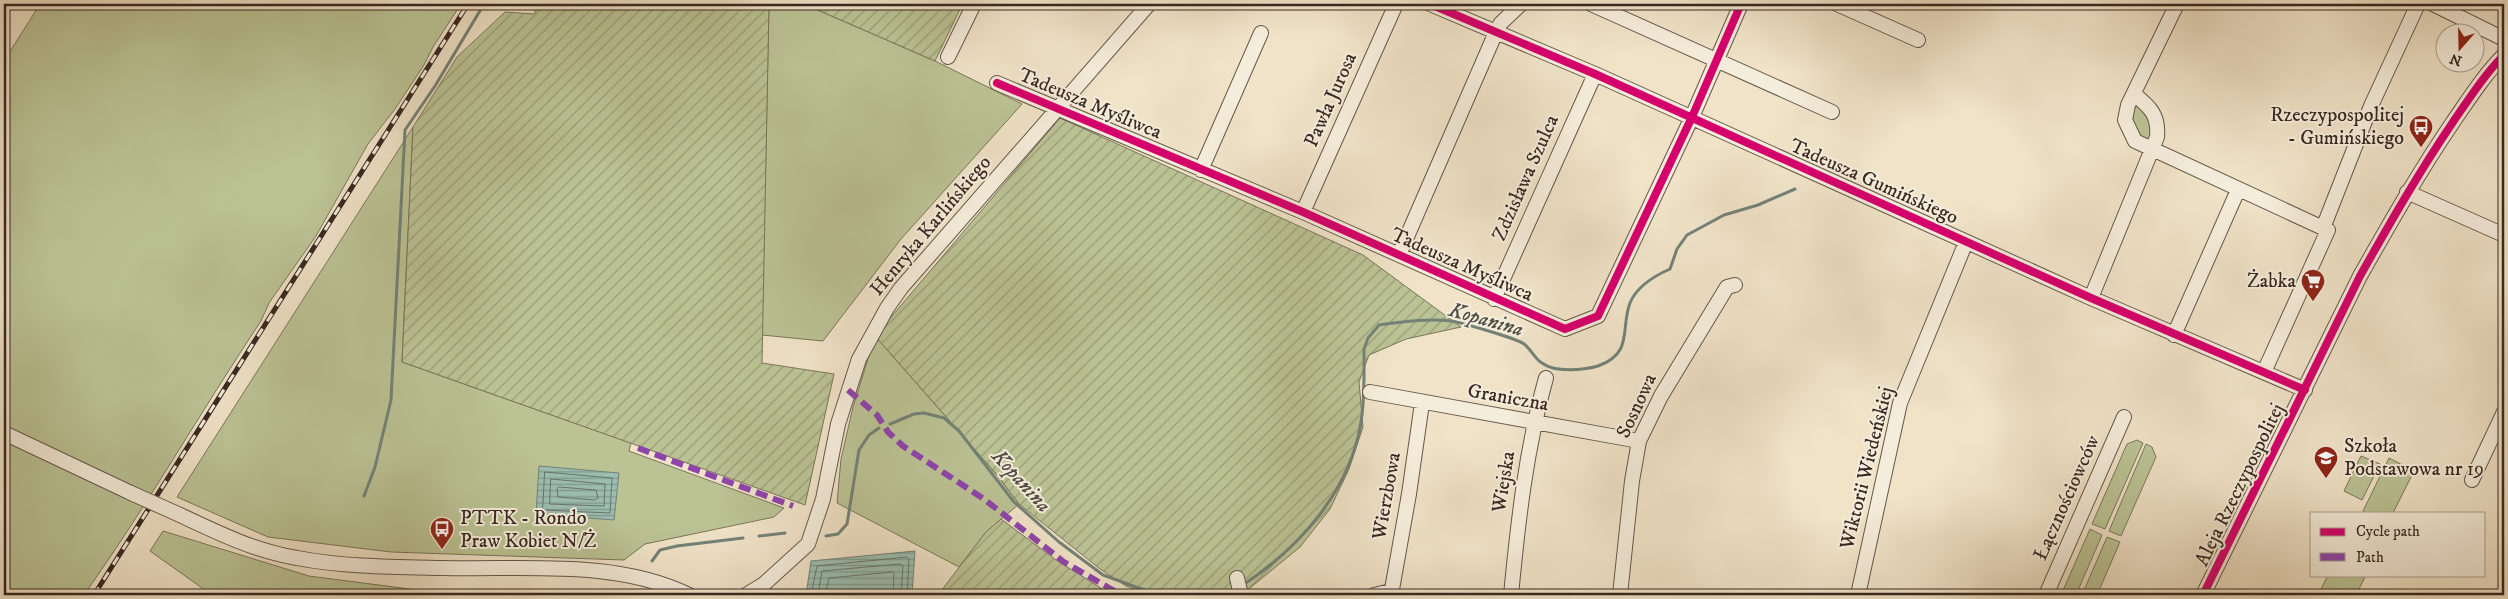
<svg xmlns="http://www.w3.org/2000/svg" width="2508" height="599" font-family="'IM FELL DW Pica',serif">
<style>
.grass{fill:#bbc395;stroke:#79765b}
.garden{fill:url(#garden-furrows);stroke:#79765b}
.water{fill:url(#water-rules);stroke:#738277}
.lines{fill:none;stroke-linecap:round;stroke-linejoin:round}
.shore{stroke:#697369;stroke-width:1}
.stream{stroke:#738277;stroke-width:3}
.minor-casing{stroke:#65574b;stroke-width:16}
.minor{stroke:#f5eddb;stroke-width:14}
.rail-casing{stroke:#372821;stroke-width:5}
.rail{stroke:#f5eddb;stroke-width:3;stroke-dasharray:9;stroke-linecap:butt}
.minor-bridge-casing{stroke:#65574b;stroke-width:16;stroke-linecap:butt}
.minor-bridge{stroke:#f5eddb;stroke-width:14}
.quiet{stroke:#8e44ad;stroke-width:6;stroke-dasharray:12 6;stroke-linecap:butt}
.cycleway-casing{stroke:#f5eddb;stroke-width:11}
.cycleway{stroke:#d6006c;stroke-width:8}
.labels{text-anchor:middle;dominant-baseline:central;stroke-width:4;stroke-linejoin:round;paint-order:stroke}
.street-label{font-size:20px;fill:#372821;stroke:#f5eddb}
.poi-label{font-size:20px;fill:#372821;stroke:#f5eddb;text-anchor:end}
.water-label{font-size:21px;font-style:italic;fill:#504e45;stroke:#f5eddb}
</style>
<defs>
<pattern id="garden-furrows" width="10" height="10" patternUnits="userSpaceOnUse" patternTransform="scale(1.25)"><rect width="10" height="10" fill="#bbc395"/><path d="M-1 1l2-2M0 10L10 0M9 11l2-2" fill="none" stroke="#999e79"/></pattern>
<pattern id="water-rules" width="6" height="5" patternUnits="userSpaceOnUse" patternTransform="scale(1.25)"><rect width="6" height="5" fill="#9bbeb1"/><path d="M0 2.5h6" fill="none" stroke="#7f9a90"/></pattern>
</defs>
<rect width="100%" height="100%" fill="#f0e3c8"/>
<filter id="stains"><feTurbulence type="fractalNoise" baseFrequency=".004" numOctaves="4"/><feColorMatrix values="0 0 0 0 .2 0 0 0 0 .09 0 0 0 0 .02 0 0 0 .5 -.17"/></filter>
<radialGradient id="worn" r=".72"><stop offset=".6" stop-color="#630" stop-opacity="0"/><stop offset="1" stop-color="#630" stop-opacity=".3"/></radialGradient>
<!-- grass -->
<path class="grass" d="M40 4H461L433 47 424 65 395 109 368 144 316 236 269 303 261 321C201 411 147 506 84 595H4V61Z
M769 4H804L935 61 1022 104 901 239 823 341 762 335Z
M2136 104 2152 118 2150 144 2132 130 2130 109Z
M413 127 402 362 631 443 629 451 784 508 774 517 645 544 624 560 391 552 268 537 177 497Z
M875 336 998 476 1019 504 986 532 959 567 837 503 841 459 853 407Z
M2137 440 2143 443 2105 529 2092 524 2127 444Z
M2146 444 2152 447 2156 457 2121 536 2109 531Z
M2361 456 2380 464 2362 500 2344 491Z
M2389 458 2414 471 2393 513H2367L2363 511Z
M2090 529 2102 535 2076 595H2061Z
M163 531 309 576 456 595H212L150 551Z
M2107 537 2120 542 2097 595H2082Z
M2328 575H2366L2356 595H2318Z"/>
<!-- garden -->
<path class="garden" d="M538 4H769L762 363 834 374 805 505 402 362 413 127 457 57 505 12 534 14Z
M804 4H953L961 7 935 61Z
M1060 118 1363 255 1461 327 1406 339 1369 355 1359 382 1363 427 1349 469 1330 509 1300 547 1244 593 1238 595H1150L1126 586 1100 569 1019 504 998 476 875 336Z
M1001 519 1056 560 1112 595H938L986 532Z"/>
<!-- water -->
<path class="water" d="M539 466 619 473 614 520 536 514Z
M915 551 912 595H806L811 561Z"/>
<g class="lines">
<!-- shore -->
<path class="shore" d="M545 472 612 478 610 513 543 510Z
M551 479 605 484 604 506 550 504Z
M559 487 596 490 598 498 595 500 558 497 557 489Z
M811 595 817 566 907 557 909 559 907 595
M818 595 822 571 900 564 903 566 901 595
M825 595 829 578 892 572 894 574 893 595"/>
<!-- stream -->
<path class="stream" d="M890 424 914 414 924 413 944 418 959 431 1014 502 1059 542 1103 575 1158 595
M364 496 375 467 391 400 405 130 435 86 484 4
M759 536 785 533
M826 536 838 534 847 524 859 450 869 435 879 428
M652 561 660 550 677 546 743 538
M1243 585C1300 547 1350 491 1361 422 1365 398 1364 373 1364 349L1368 338 1379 325C1402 322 1427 318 1451 321 1462 323 1516 338 1524 344 1531 349 1535 359 1542 363 1555 373 1584 370 1598 366 1634 353 1620 329 1630 303 1637 286 1654 276 1670 269L1677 249 1687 235 1724 215 1758 205 1795 189
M1223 595 1235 591"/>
<defs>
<path id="minor" d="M1430 4 1595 74 2091 298 2305 390
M1591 4 1832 112
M1837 4 1918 40
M2177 4 2128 105 2125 120 2135 141 2323 228
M2433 4 2504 39
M948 57 974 4
M997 83 1303 212 1565 329 1598 316 1692 117 1741 4
M1201 170 1261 33
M2407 192 2504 235
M1303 212 1396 4
M1399 255 1496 32 1501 23 1521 4
M2091 298 2157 137C2159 115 2150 107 2134 94
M1494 299 1595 74
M2174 335 2238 190
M2264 372 2328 230 2323 228 2371 106 2418 4
M1370 392 1639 441
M4 433 131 493
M2472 480 2504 412
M180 515C218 533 255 551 297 558 344 567 395 567 443 568 524 570 615 559 689 595
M1237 578 1241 595
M746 595 764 584 808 544 823 499 838 424 859 359 887 308 901 288 1149 4
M1374 595 1391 591
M1391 595 1409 494 1422 403
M1511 595C1518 522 1526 449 1546 378
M1620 595 1632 481 1639 441 1661 396 1727 287 1735 285
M1858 595 1900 403 1966 242
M2046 595 2124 417
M2203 595 2360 276C2390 223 2419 172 2453 122 2469 99 2484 75 2504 55"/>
</defs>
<!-- minor casing -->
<use href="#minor" class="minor-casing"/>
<!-- minor -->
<use href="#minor" class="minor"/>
<defs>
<path id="rail" d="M94 595 468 4"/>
</defs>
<!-- rail casing -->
<use href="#rail" class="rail-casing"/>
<!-- rail -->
<use href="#rail" class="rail"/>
<defs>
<path id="minor-bridge" d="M131 493 180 515"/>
</defs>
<!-- minor-bridge casing -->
<use href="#minor-bridge" class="minor-bridge-casing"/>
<!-- minor-bridge -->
<use href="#minor-bridge" class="minor-bridge"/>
<!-- quiet -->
<path class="quiet" d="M848 390 877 415 888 432 903 446 984 499 1064 562 1121 595
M638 448 793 506"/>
<defs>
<path id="cycleway" d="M1430 4 1595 74 2091 298 2305 390
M997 83 1303 212 1565 329 1598 316 1692 117 1741 4
M2203 595 2360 276C2390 223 2419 172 2453 122 2469 99 2484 75 2504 55"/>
</defs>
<!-- cycleway casing -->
<use href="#cycleway" class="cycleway-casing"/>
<!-- cycleway -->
<use href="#cycleway" class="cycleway"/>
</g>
<!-- icons -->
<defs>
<symbol id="bus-pin" viewBox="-11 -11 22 30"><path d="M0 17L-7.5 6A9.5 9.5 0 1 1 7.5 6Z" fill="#8f2418" stroke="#f5eddb"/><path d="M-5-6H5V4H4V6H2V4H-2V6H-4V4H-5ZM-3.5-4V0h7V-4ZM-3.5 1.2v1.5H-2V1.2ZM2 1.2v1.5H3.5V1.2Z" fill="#fff"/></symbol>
<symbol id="supermarket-pin" viewBox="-11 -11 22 30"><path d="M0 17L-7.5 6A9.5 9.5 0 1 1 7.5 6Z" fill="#8f2418" stroke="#f5eddb"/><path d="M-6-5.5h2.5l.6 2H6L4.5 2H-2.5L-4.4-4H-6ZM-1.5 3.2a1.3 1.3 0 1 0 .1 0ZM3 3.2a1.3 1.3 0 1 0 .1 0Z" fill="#fff"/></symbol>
<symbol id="school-pin" viewBox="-11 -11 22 30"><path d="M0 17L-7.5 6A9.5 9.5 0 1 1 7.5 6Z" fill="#8f2418" stroke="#f5eddb"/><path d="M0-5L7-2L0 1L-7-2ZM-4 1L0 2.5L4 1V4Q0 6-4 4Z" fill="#fff"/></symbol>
</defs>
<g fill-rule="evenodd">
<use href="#bus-pin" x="2407" y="113" width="28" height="38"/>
<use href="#supermarket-pin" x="2299" y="267" width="28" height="38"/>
<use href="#school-pin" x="2312" y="444" width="28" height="38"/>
<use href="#bus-pin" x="428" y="515" width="28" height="38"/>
</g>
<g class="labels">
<!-- street labels -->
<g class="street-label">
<text transform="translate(1331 100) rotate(-66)">Pawła Jurosa</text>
<text transform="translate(1090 104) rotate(23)">Tadeusza Myśliwca</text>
<text transform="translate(1526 178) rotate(-66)">Zdzisława Szulca</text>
<text transform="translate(1874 182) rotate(24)">Tadeusza Gumińskiego</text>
<text transform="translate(931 226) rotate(-50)">Henryka Karlińskiego</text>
<text transform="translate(1462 265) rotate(24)">Tadeusza Myśliwca</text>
<text transform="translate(1508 398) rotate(10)">Graniczna</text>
<text transform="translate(1637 406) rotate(-65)">Sosnowa</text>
<text transform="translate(1867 468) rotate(-76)">Wiktorii Wiedeńskiej</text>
<text transform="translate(1504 482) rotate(-81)">Wiejska</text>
<text transform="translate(2240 485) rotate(-64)">Aleja Rzeczypospolitej</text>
<text transform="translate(1387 496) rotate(-80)">Wierzbowa</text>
<text transform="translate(2067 498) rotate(-66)">Łącznościowców</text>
</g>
<!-- poi labels -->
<g class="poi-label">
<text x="2404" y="115">Rzeczypospolitej<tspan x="2404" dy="23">- Gumińskiego</tspan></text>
<text x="2296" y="281">Żabka</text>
<text x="2344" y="446" text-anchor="start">Szkoła<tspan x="2344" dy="23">Podstawowa nr 19</tspan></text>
<text x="460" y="518" text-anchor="start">PTTK - Rondo<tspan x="460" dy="23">Praw Kobiet N/Ż</tspan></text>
</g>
<!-- water labels -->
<g class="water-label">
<text transform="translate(1486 320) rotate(16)">Kopanina</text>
<text transform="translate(1021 481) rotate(48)">Kopanina</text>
</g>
</g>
<!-- margin -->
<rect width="2508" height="599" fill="none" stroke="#f0e3c8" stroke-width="20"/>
<rect x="5" y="5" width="2498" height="589" fill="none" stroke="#372821" stroke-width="2.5"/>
<rect x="10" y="10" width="2488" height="579" fill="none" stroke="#372821"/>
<!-- legend -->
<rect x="2310" y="512" width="175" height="65" fill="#f5eddb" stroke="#a99e91"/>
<rect x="2320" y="528" width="25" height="8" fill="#d6006c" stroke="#a99e91"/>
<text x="2356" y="536" font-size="15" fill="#372821">Cycle path</text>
<rect x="2320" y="553" width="25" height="8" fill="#8e44ad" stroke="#a99e91"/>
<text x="2356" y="562" font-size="15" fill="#372821">Path</text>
<!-- north arrow -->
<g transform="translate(2460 48) rotate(200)"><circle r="24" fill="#f5eddb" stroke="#a99e91"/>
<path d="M0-4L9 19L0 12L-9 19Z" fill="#8f2418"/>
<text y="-8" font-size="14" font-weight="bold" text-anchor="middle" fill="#372821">N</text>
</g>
<rect width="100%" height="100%" filter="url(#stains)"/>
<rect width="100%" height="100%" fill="url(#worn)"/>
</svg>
